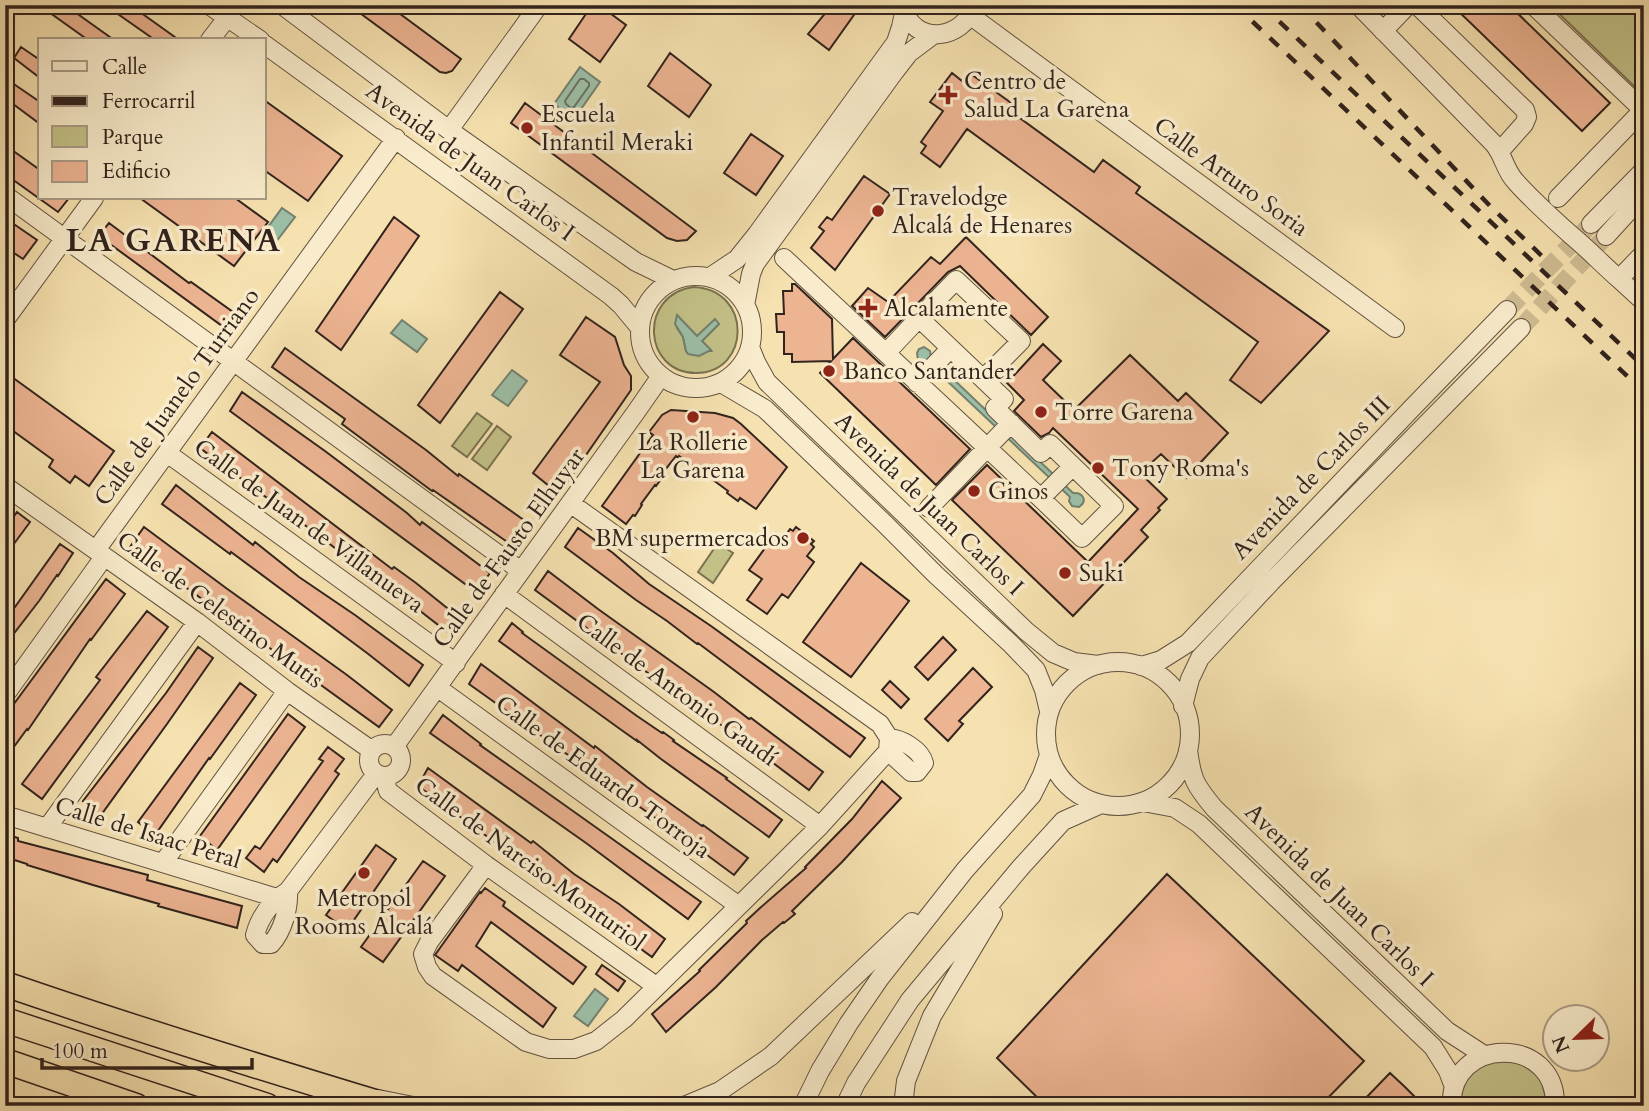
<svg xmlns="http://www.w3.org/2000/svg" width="1649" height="1111" font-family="Cardo,serif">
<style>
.green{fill:#c3c187;stroke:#7a7252;stroke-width:2;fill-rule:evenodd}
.water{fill:#9dbfa7;stroke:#728170;stroke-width:2}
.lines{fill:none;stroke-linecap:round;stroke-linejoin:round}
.shore{stroke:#677162;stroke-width:2}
.building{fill:#edb492;stroke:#31231d;stroke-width:2}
.minor-tunnel{stroke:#cfbc93;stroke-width:18;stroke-dasharray:18 9;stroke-linecap:butt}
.minor-casing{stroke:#625342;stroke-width:20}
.highway-casing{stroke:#31231d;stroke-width:27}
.minor{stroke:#f9eccc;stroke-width:18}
.highway{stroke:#f6e2b0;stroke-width:24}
.rail{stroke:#31231d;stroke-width:4.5;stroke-dasharray:12 12;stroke-linecap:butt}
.poi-dot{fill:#8f2418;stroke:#f9eccc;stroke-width:2.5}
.labels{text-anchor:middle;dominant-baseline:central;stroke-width:7;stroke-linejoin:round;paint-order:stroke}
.poi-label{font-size:24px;fill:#31231d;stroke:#f9eccc;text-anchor:start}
.street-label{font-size:24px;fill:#31231d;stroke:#f9eccc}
.district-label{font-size:32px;font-weight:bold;letter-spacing:2px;fill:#31231d;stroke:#f9eccc}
</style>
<rect width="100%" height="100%" fill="#f6e2b0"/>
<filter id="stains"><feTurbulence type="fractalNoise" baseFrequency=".00286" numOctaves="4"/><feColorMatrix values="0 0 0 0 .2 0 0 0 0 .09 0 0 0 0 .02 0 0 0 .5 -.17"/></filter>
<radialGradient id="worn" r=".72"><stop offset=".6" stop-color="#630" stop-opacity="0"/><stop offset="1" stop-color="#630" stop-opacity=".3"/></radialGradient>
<!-- green -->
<path class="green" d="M1550 5H1644V80L1637 89Z
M693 287C753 289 751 373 696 373 643 373 638 295 693 287ZM677 316 697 336 719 324 702 341 711 351H686L683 337 677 328Z
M477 413 492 424 467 457 452 446Z
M497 426 511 437 487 470 472 459Z
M718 543 733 553 713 583 698 572Z
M1489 1060H1518L1541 1078 1548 1106H1460C1461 1080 1470 1074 1489 1060Z"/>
<!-- water -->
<path class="water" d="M580 67 600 82 574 119 554 104Z
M282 208 295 217 272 247 260 238Z
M677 315 697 336 715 319 719 324 702 341 711 350 699 356 688 354 686 351 683 337 675 324Z
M402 320 427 339 417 352 391 333Z
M924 347 930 351 931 358 1073 493C1083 492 1088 501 1079 507L1072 506 1069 501 1070 497 927 362H922L918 360 917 353 919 349Z
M512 370 527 381 508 406 492 395Z
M595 989 608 999 588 1026 574 1016Z"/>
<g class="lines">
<!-- shore -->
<path class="shore" d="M580 79H584L589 83V86L574 107 571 108 566 104 565 101Z"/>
</g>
<!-- building -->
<path class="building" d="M39 5H65L114 40H88Z
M105 5H130L179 40H155Z
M349 5H388L461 59 452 71 446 73 440 72Z
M592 5H599L626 25 600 62 569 39Z
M832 5H861L829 50 808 34Z
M1452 5H1509L1610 103 1582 131Z
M21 47 40 60V78L14 58Z
M670 53 711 85 689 117 648 86Z
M968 72 1014 105 1010 111 1094 172 1103 160 1140 187 1136 193 1329 331 1261 403 1230 380 1258 342 967 129 940 167 921 153 926 146 921 142 943 111 930 102 952 73 962 81Z
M5 78 40 102V124L5 98Z
M264 100 342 156 308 201 264 170Z
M525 103 696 231 687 240 677 241 667 238 511 123Z
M751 134 783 156 756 195 724 173Z
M5 145 40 170V198H69L58 212 5 174Z
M864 176 890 194 835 270 811 248 824 231 819 227 827 217 832 220Z
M140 198H235L268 222 234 266Z
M394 217 419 236 341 350 316 331Z
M5 218 37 240 23 259 5 247Z
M109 223 189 283 191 282 240 317 229 331 99 236Z
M966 237 1048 317 1031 335 960 266 948 272 885 337 852 306 868 288 888 302 931 257 940 264Z
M792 284H795L832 319 833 359 853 338 970 449 936 485 820 373 831 361 792 362V354H784V332H777L776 314H784L783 291H792Z
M500 292 523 309 440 423 418 405Z
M586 317 615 337 624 365 631 376V390L559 494 533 473 600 382 560 355Z
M1043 344 1061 361 1043 380 1074 410 1130 355 1178 401 1186 393 1228 433 1186 478 1161 454 1140 473 1167 499 1158 508 1160 510 1141 530 1148 537 1073 616 952 500 987 465 1088 562 1138 509 1053 428 1049 433 1041 437 1014 411 1024 400 1007 383Z
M285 348 426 450 458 476 459 474 528 523 513 546 433 490 432 491 342 424 345 419 272 367Z
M5 372 114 451 89 486 75 476 70 483 49 467 53 460 5 425Z
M242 392 325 451 407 513 420 525 422 522 490 573 476 592 230 411Z
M671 410 715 413 733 418 741 424 787 467 756 509 740 498 738 501 727 493 728 491 709 477 707 479 697 472 699 470 679 456 678 458 676 456 662 474 664 475 656 486 655 485 641 504 642 505 635 516 633 515 626 524 602 506 653 435 649 432 659 419 662 415Z
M212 432 392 569 394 567 416 583 457 616 446 631 370 572 369 574 268 497 267 498 200 448Z
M176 485 253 545 255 542 299 577 355 615 423 665 409 686 367 653 231 552 230 554 162 504Z
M17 512 30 522 5 556V529Z
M144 527 226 588 347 675 392 710 379 727 130 547Z
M796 527 814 541 811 544 814 547 807 556 814 562 788 598 782 594 767 614 747 600 762 579 749 570 776 533 783 539 790 529 793 531Z
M578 528 613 553 649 584 711 626 865 738 850 757 698 643 697 644 667 621 636 600 565 547Z
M60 544 73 553 58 576 57 575 39 601 5 645V621Z
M861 563 909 601 851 677 803 642Z
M548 571 598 609 714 692 749 719 751 718 823 772 809 790 728 729V730L668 686 667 687 535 590Z
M106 579 125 594 91 640 90 639 28 730 27 729 5 759V716Z
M147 611 168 627 42 799 22 784 100 680 96 677Z
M512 623 523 632 522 633 637 716 662 733 663 732 674 740 673 741 727 778 726 779 782 820 769 837 661 759 637 740V741L620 729 544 674 499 641Z
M943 637 956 650 928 680 915 667Z
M198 647 213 658 167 724 101 815 83 801 166 693Z
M481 664 594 748 595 746 647 787 702 826 703 825 748 858 734 875 680 835 624 796 623 797 582 765 469 684Z
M973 668 992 687 959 721 963 724 948 741 925 719Z
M890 681 909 699 901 708 882 690Z
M240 683 256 695 210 759 209 758 155 835 138 822Z
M288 714 305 727 217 850 200 836Z
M443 715 481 744 480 745 701 902 688 919 586 843 430 733Z
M328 747 344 759 335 771 339 774 277 862 273 859 264 872 246 858 255 846 260 849 323 761 319 759Z
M428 768 531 843 533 841 574 874 619 904 665 939 652 957 418 786Z
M882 781 901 798 842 862 792 911 795 914 784 923 783 922 762 940 716 987 666 1032 652 1014 700 971 699 970 747 923 746 921 760 908 806 868 805 867 852 819Z
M5 834 18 838V841L148 875 147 880 242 906 237 928 158 906 159 904 93 885 27 865V864L5 857Z
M376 845 396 859 347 930 326 915Z
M423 861 445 876 383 962 361 947Z
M1167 874 1364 1061 1320 1106H1046L997 1058Z
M485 888 505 902 503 906 586 967 573 984 491 922 476 946 556 1008 543 1027 462 965 458 971 435 955 480 892 481 893Z
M602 965 625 981 618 991 596 974Z
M1390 1073 1405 1087 1424 1106H1358Z"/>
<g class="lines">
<!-- minor-tunnel -->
<path class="minor-tunnel" d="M1507 310 1591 224
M1521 328 1606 236"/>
<defs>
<path id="minor" d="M209 5 260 40
M282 5 449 130 636 262 673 280
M1358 5 1494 144C1504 156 1505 171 1516 182 1533 201 1552 218 1571 235 1588 249 1603 265 1619 279L1644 253
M1417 5 1525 110 1527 117 1524 124 1500 151
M1533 5 1643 110
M903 8C915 46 962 41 975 5
M971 16 1395 328
M1383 31 1408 5
M210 40 227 18
M264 44 611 296 621 305 640 328
M449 130 539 5
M5 195 521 571
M1558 198 1644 109
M1591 224 1644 170
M1606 236 1644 194
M784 258C883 351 984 443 1082 538L1114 506 1050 444 1041 453 995 408 1004 399 919 318 886 353
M640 332a56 56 0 1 1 112 0a56 56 0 1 1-112 0Z
M710 277 737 259 757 234 896 42 901 27 904 13
M1619 279 1644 302
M745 305 751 274 755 264 895 71 909 53 933 35
M919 318 956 280 1021 341 983 379
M5 320 94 198
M750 347 756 362 767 382 1026 631 1053 653 1074 662 1098 665
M721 383 765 409 885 524 936 575 1012 645 1036 670 1044 690 1049 711
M917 383 950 349
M167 453 456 663
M5 486 197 622 287 691 371 750
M1041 498 1073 466
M929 508 1011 423
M96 550 396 138
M504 594 820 826
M1046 734a72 72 0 1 1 144 0a72 72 0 1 1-144 0Z
M1141 666 1161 660 1188 643 1413 407 1507 310
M438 688 739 906
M5 695 104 557
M1183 706 1190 679 1200 658 1271 582 1521 328
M369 760a16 16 0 1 1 32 0a16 16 0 1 1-32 0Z
M394 747 636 412 661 376
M1188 750C1192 780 1195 785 1214 808L1447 1031 1484 1055
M888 751 911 772H917L924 763C921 750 902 739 889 738
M384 776 388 791 486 865 656 986
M1143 802 1175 808 1199 824 1433 1047 1448 1071 1454 1087
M5 815 277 898
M47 828 197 622
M163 863 287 691
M486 865 429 942 423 954 427 967 433 976 526 1042 549 1049H574L596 1041 624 1019 820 826 888 751 889 738 880 724 570 503
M288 891C289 908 283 931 271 944H263L255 935C260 916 272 901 288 891L376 774
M378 1099 413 1106
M684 1106 720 1091 771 1056 912 922
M803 1106 820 1071 849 1023 880 978 965 870 1032 795 1042 775 1049 755
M845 1106 856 1083 910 1000 1021 867 1063 821 1101 804
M903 1106 906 1081 932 1016 993 914
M1452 1106C1448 1037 1557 1033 1555 1106"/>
<path id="highway" d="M5 984C132 1028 259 1067 388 1106
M5 1020 267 1106
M5 1061 136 1106"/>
</defs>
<!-- minor casing -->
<use href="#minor" class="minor-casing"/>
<!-- highway casing -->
<use href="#highway" class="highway-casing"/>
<!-- minor -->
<use href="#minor" class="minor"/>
<!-- highway -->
<use href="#highway" class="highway"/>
<!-- rail -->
<path class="rail" d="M1235 5 1644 392
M1262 5 1644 367
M1300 5 1490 206 1543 257"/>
</g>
<!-- markers -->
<g class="poi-dot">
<path d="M944.5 84.5h7v7h7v7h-7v7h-7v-7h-7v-7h7z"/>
<circle cx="527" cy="128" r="7"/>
<circle cx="878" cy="211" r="7"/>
<path d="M864.5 297.5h7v7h7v7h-7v7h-7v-7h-7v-7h7z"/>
<circle cx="829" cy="371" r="7"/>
<circle cx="1041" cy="412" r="7"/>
<circle cx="693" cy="417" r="7"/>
<circle cx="1098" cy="468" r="7"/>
<circle cx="974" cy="491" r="7"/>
<circle cx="803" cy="538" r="7"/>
<circle cx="1065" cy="573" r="7"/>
<circle cx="364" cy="873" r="7"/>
</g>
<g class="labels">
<!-- poi labels -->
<g class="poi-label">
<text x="964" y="81">Centro de<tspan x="964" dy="28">Salud La Garena</tspan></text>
<text x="541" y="114">Escuela<tspan x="541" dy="28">Infantil Meraki</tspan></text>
<text x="892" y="197">Travelodge<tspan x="892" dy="28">Alcalá de Henares</tspan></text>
<text x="884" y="308">Alcalamente</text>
<text x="843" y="371">Banco Santander</text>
<text x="1055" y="412">Torre Garena</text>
<text x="693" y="442" text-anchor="middle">La Rollerie<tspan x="693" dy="28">La Garena</tspan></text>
<text x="1112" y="468">Tony Roma's</text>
<text x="988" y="491">Ginos</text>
<text x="789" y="538" text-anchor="end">BM supermercados</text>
<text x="1079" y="573">Suki</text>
<text x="364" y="898" text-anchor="middle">Metropol<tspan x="364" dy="28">Rooms Alcalá</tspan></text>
</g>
<!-- street labels -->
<g class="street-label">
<text transform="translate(470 162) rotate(36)">Avenida de Juan Carlos I</text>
<text transform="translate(1231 177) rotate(36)">Calle Arturo Soria</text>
<text transform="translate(177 397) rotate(-54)">Calle de Juanelo Turriano</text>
<text transform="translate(1311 478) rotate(-46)">Avenida de Carlos III</text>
<text transform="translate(929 504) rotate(44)">Avenida de Juan Carlos I</text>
<text transform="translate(309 526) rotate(36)">Calle de Juan de Villanueva</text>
<text transform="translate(509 548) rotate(-54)">Calle de Fausto Elhuyar</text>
<text transform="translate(220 610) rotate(36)">Calle de Celestino Mutis</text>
<text transform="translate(677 690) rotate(36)">Calle de Antonio Gaudí</text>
<text transform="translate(603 777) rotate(36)">Calle de Eduardo Torroja</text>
<text transform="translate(148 833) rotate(17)">Calle de Isaac Peral</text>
<text transform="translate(530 864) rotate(36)">Calle de Narciso Monturiol</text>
<text transform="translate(1339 895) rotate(44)">Avenida de Juan Carlos I</text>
</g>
<!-- district labels -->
<g class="district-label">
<text x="174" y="241">LA GARENA</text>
</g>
</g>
<!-- margin -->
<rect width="1649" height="1111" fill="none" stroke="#f6e2b0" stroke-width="28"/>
<rect x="7" y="7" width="1635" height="1097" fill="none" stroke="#31231d" stroke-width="3.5"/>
<rect x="14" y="14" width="1621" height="1083" fill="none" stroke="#31231d" stroke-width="2"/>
<!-- legend -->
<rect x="38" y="38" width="228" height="161" fill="#f9eccc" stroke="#a99c86" stroke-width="2"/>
<rect x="52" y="61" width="35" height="10" fill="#f9eccc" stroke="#a99c86" stroke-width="2"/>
<text x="102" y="74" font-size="21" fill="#31231d">Calle</text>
<rect x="52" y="96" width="35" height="10" fill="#31231d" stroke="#a99c86" stroke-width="2"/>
<text x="102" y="108" font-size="21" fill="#31231d">Ferrocarril</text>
<rect x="52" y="126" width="35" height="21" fill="#c3c187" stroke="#a99c86" stroke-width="2"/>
<text x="102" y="144" font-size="21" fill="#31231d">Parque</text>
<rect x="52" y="161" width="35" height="21" fill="#edb492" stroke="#a99c86" stroke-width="2"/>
<text x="102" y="178" font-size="21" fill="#31231d">Edificio</text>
<!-- north arrow -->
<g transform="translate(1576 1038) rotate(247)"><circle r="33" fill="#f9eccc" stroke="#a99c86" stroke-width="2"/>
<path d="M0-5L12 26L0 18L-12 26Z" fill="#8f2418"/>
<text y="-10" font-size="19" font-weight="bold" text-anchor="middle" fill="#31231d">N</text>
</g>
<!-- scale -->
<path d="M42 1058v10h210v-10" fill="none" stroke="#31231d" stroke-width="3.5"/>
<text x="52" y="1058" font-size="21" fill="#31231d" stroke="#f9eccc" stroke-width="5" paint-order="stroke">100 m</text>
<rect width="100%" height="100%" filter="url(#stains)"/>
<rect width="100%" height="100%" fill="url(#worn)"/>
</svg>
